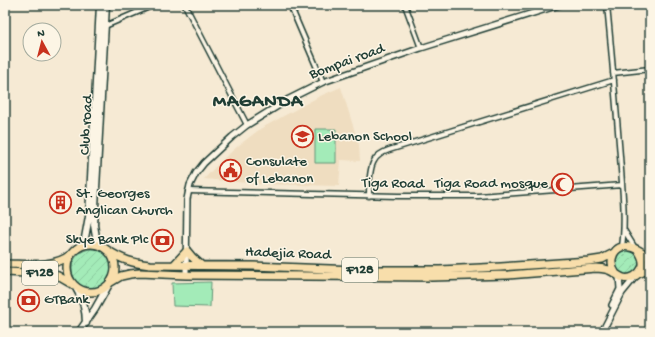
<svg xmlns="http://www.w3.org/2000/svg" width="655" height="337" font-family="'Gochi Hand',sans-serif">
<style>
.built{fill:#efddc0}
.park{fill:#a3ebb8;stroke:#619476}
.garden{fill:url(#garden-furrows);stroke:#619476}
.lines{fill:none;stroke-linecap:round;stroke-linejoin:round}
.minor-casing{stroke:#1f3d34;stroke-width:7}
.tertiary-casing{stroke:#1f3d34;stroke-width:8}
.secondary-casing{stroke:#1f3d34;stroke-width:9}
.primary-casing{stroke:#1f3d34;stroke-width:10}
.minor{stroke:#fcf5e5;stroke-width:4}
.tertiary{stroke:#fcf5e5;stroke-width:5}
.secondary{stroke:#fcf5e5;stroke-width:6}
.primary{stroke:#f8deab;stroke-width:7}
.labels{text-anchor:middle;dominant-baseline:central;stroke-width:3;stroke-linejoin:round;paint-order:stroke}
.shield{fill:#fcf5e5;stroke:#617469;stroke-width:1}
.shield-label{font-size:14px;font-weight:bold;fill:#1f3d34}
.street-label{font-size:15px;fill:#1f3d34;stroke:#fcf5e5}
.poi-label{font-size:15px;fill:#1f3d34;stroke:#fcf5e5;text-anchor:start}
.district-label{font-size:19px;font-weight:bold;letter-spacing:1px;fill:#1f3d34;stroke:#fcf5e5}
</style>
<defs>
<pattern id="garden-furrows" width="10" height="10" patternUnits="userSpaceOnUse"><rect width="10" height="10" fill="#a3ebb8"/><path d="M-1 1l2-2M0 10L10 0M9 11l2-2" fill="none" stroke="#8cca9f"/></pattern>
</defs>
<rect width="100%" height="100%" fill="#f6ead4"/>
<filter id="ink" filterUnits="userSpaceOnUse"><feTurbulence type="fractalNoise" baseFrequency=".025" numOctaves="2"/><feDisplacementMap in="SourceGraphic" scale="8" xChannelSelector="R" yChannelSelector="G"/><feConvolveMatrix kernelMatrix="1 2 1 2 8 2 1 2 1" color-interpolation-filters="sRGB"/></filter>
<g filter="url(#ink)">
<!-- built -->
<path class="built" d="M341 87 359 145 360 161 341 160 339 186 259 184 204 179 220 162 238 146 260 129 320 96Z"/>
<!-- park -->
<path class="park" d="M315 129H336V163H315Z
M211 282 210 307 173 306 172 283Z"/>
<!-- garden -->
<path class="garden" d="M72 269a20 20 0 1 1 40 0a20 20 0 1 1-40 0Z
M615 262a12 12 0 1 1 24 0a12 12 0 1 1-24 0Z"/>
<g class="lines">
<defs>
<path id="minor" d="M185 5 247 125
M290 5 323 82
M405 5 421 48
M607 5C612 55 616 106 620 156 622 186 626 218 622 247
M105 26 154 5
M613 73 650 69
M188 191 398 196H478L622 185
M369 196C369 186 369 169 374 161 377 155 383 152 389 150L614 80
M624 230 635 248"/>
<path id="tertiary" d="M186 275 187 199 190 185 196 173 204 163 232 137 247 125 289 99 323 82 421 48 559 5
M612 305 620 289 619 276
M602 332 622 293 636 276"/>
<path id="secondary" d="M100 246 96 237 94 225 106 5
M78 248 85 238 89 216 100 5
M76 288C83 299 86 309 86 323
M79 332 95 309 108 286"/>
<path id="primary" d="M67 268a24 24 0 1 1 48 0a24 24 0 1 1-48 0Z
M107 250C122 260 133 263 150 265L252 266 356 270H440L501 267 589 261 602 259 614 253
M5 264C25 264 55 268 70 255
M174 265 187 251 192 257 201 265
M5 272 49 274 58 276 70 283
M616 274C607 261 614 243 630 247 637 248 644 254 650 257
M638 274 650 269
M111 282 121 276 130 274 140 273 186 275 431 277 508 275 596 268C601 268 605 269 609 270 614 272 618 276 623 278 631 280 639 275 642 268 645 262 642 256 638 250"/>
</defs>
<!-- minor casing -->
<use href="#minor" class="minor-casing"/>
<!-- tertiary casing -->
<use href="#tertiary" class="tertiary-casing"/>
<!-- secondary casing -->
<use href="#secondary" class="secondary-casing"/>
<!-- primary casing -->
<use href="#primary" class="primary-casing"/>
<!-- minor -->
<use href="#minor" class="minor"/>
<!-- tertiary -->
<use href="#tertiary" class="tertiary"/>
<!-- secondary -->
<use href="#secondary" class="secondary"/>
<!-- primary -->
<use href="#primary" class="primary"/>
</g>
</g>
<!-- icons -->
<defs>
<symbol id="school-ring" viewBox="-11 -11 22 22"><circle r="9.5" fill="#fcf5e5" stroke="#c8321e" stroke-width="1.5"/><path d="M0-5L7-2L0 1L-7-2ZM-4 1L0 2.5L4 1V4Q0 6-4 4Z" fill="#c8321e"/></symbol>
<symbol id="civic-ring" viewBox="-11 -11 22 22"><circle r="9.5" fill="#fcf5e5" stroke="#c8321e" stroke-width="1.5"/><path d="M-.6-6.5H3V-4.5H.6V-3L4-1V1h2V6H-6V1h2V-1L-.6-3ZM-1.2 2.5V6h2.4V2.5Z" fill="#c8321e"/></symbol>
<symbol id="mosque-ring" viewBox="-11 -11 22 22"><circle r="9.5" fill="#fcf5e5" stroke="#c8321e" stroke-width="1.5"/><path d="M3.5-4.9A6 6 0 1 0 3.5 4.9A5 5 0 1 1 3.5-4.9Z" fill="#c8321e"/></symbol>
<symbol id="building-ring" viewBox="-11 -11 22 22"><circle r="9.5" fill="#fcf5e5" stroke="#c8321e" stroke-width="1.5"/><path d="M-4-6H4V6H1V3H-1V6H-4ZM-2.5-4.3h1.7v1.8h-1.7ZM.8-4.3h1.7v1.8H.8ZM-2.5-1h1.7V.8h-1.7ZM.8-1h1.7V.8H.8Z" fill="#c8321e"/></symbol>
<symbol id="bank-ring" viewBox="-11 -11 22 22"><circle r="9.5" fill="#fcf5e5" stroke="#c8321e" stroke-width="1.5"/><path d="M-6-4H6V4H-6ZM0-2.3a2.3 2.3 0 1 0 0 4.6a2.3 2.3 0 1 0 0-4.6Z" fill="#c8321e"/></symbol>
</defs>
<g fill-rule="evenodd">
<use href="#school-ring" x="290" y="124" width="25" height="25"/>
<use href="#civic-ring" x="218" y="158" width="25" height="25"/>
<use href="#mosque-ring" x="550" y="172" width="25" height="25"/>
<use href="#building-ring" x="48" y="190" width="25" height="25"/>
<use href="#bank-ring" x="150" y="228" width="25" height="25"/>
<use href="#bank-ring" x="16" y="288" width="25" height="25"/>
</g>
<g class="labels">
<!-- shield labels -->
<g class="shield">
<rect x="342" y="258" width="36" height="24" rx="3"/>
<rect x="22" y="261" width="36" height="24" rx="3"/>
</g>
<g class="shield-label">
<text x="360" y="270">F128</text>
<text x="40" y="273">F128</text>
</g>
<!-- street labels -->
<g class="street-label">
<text transform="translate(347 62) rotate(-20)">Bompai road</text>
<text transform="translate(87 125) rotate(-87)">Club road</text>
<text transform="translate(393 184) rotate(1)">Tiga Road</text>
<text transform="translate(288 254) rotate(2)">Hadejia Road</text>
</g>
<!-- poi labels -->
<g class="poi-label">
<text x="318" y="137">Lebanon School</text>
<text x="246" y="162">Consulate<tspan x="246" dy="17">of Lebanon</tspan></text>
<text x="548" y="184" text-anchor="end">Tiga Road mosque</text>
<text x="76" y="194">St. Georges<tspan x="76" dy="17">Anglican Church</tspan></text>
<text x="148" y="240" text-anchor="end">Skye Bank Plc</text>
<text x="44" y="300">GTBank</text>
</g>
<!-- district labels -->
<g class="district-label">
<text x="258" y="102">MAGANDA</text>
</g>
</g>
<!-- margin -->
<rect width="655" height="337" fill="none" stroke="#fcf5e5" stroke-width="20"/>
<rect x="10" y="10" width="635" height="317" fill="none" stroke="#1f3d34" stroke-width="1.5" filter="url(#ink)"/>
<!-- north arrow -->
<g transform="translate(42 42) rotate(353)"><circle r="19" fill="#fcf5e5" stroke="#a4ab9e"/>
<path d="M0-3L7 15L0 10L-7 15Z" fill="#c8321e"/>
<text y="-6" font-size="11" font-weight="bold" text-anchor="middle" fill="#1f3d34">N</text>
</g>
</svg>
